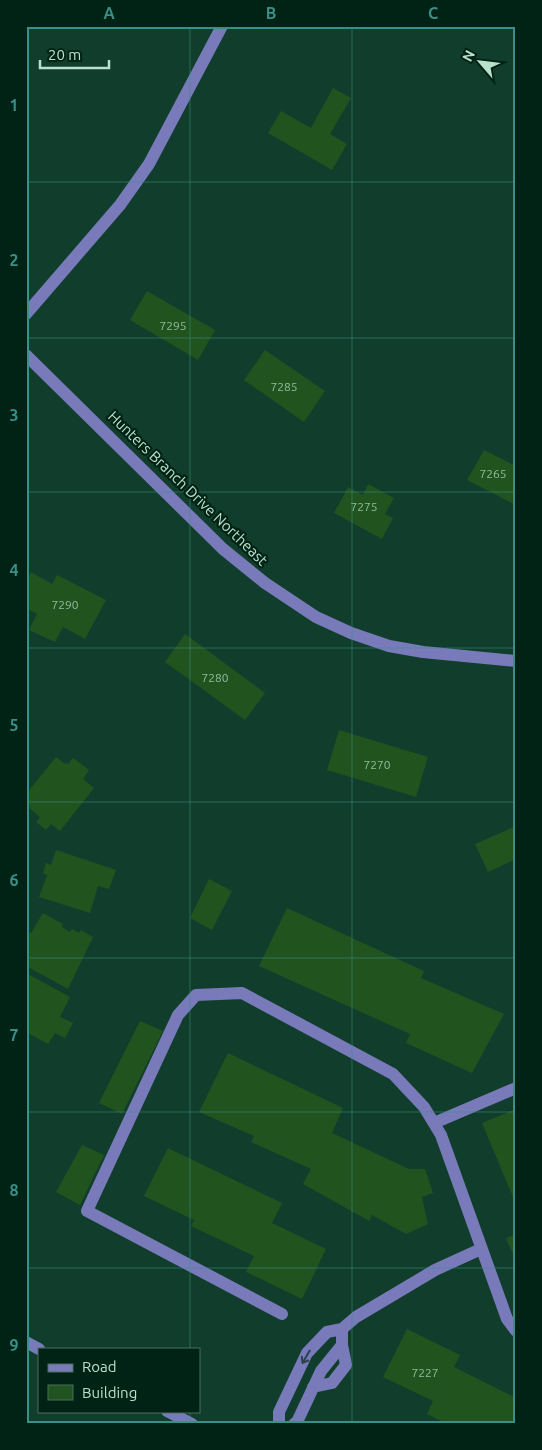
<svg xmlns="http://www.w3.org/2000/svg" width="542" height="1450" font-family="Ubuntu,sans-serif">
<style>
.building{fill:#21531f}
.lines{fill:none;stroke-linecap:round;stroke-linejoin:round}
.minor{stroke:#797aba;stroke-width:12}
.oneway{stroke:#2a414f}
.grid{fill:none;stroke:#3a9086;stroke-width:1;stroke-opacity:0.55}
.labels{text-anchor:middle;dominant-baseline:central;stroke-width:4.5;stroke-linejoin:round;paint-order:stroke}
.number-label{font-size:12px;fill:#93bda1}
.street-label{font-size:15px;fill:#b9e0cc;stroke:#002315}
.neatline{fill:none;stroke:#3a9086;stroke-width:2}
.grid-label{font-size:16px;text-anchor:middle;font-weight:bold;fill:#3a9086}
</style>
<rect width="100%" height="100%" fill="#113e2c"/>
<!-- building -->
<path class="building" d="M333 88 351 98 330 134 347 144 332 170 268 133 281 111 311 128Z
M147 291 215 330 198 360 130 320Z
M265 350 325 391 304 422 244 380Z
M484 450 516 466V505L467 480Z
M368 484 394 498 385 514 393 518 382 539 334 513 348 487 363 495Z
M31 572 52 584 57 575 106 600 85 639 63 627 55 642 29 630 37 614 26 608V580Z
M185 634 265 693 245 720 165 662Z
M339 730 428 757 416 797 327 770Z
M56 757 65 764 66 763 68 764 73 758 89 770 83 779 94 788 60 831 51 824 46 830 36 822 40 817 29 808 30 807 26 804V794Z
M516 826V859L488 872 475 844Z
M56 850 116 870 109 889 98 886 90 913 39 897 47 875 43 873 46 863 51 865Z
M209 879 232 891 212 930 190 918Z
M287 908 424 971 421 978 504 1014 472 1073 406 1043 410 1034 259 966Z
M43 913 63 924 62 927 70 932 72 929 79 933 81 930 93 937 68 989 26 966V939L30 932 31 933Z
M26 973 70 997 60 1017 73 1023 65 1038 55 1033 48 1044 26 1032Z
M140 1021 163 1031 122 1114 99 1103Z
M228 1053 343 1108 332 1133 409 1169H425L433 1193 422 1197 428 1224 406 1234 372 1215 369 1221 303 1184 311 1169 251 1142 254 1136 199 1112Z
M516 1109V1204L482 1123Z
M82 1145 104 1155 80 1205 56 1192Z
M168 1148 282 1203 272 1223 326 1249 302 1299 246 1272 254 1256 191 1226 194 1220 144 1196Z
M516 1234V1261L506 1238Z
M407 1329 460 1355 454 1367 516 1398V1424H447L427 1414 433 1401 383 1377Z"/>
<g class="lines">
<!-- minor -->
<path class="minor" d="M26 314 120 205 149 164 222 26
M26 355 223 549 265 583 316 617 351 633 389 646 423 652 516 661
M434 1123 516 1088
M282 1314 87 1211 178 1015 196 995 242 993 393 1074 424 1107 441 1135 507 1319 516 1331
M26 1342 39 1349
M313 1387 332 1383 346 1365 342 1345
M167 1411 192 1424
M279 1424V1412L307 1353 327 1332 342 1329 356 1317 435 1270 481 1249
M294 1424 297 1422 321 1371 342 1345V1329"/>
</g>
<!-- one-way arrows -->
<defs><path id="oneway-shaft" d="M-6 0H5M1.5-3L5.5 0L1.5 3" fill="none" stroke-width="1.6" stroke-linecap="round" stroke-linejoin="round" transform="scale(1.25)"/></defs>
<use class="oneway" href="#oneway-shaft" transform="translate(306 1357) rotate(120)"/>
<!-- grid -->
<path class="grid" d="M190 26V1349M352 26V1424M26 182H516M26 338H516M26 492H516M26 648H516M26 802H516M26 958H516M26 1112H516M26 1268H516M190 1411V1424"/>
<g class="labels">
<!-- number labels -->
<g class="number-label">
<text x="173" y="325">7295</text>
<text x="284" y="386">7285</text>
<text x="493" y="473">7265</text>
<text x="364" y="506">7275</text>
<text x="65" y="604">7290</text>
<text x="215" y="677">7280</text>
<text x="377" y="764">7270</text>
<text x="425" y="1372">7227</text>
</g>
<!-- street labels -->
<g class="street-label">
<text transform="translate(188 488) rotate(44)">Hunters Branch Drive Northeast</text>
</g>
</g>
<!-- border -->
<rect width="542" height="1450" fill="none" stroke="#002315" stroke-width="55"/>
<!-- legend -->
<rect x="38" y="1348" width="162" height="65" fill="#002315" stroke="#4a6f5e"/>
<rect x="48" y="1364" width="25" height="8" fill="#797aba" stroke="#4a6f5e"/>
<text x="82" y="1372" font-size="15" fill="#b9e0cc">Road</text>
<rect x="48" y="1385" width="25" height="15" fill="#21531f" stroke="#4a6f5e"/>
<text x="82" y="1398" font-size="15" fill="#b9e0cc">Building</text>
<!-- north arrow -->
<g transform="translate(480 62) rotate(298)" stroke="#002315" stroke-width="4" paint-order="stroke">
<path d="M0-4L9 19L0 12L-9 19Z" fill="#b9e0cc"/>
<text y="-8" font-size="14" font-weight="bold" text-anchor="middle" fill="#b9e0cc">N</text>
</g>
<!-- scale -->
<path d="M40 60v8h69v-8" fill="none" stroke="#b9e0cc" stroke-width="2.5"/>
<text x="48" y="60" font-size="15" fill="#b9e0cc" stroke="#002315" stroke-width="4" paint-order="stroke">20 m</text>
<rect x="28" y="28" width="486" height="1394" class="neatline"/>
<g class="grid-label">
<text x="109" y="19">A</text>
<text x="271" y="19">B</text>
<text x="433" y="19">C</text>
<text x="14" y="111">1</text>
<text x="14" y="266">2</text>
<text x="14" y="421">3</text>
<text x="14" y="576">4</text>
<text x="14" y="731">5</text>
<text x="14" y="886">6</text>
<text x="14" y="1041">7</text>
<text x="14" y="1196">8</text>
<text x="14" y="1351">9</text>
</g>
</svg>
